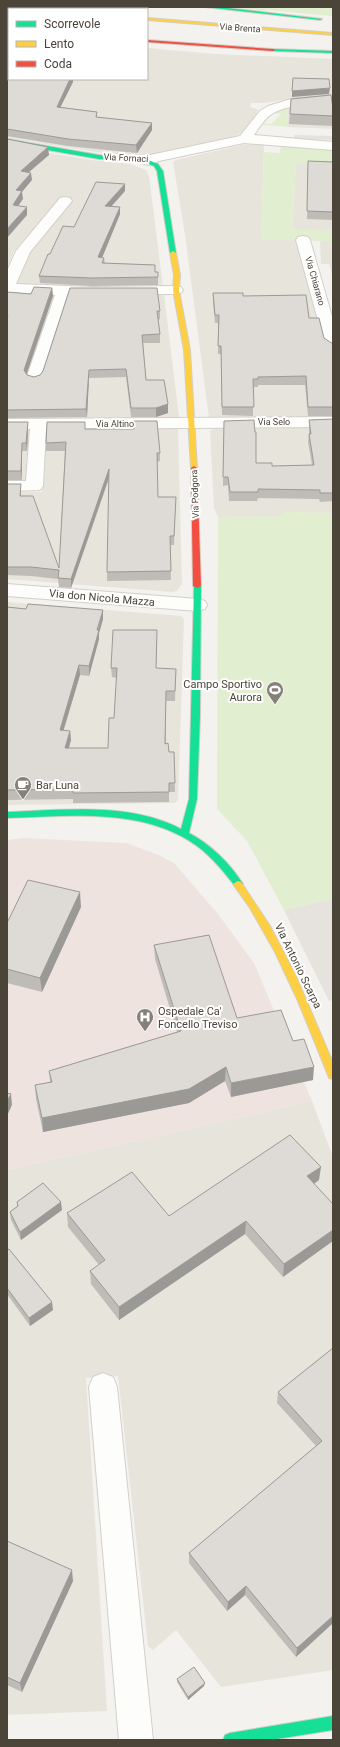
<svg xmlns="http://www.w3.org/2000/svg" width="340" height="1747" font-family="Roboto,sans-serif">
<style>
.residential{fill:#e7e4dc}
.medical{fill:#eee3df}
.green{fill:#e1eecf}
.parking{fill:#e6e3df}
.lines{fill:none;stroke-linecap:round;stroke-linejoin:round}
.street-casing{stroke:#d2d0cb;stroke-width:2}
.fast-casing{stroke:#d3cfc5;stroke-width:2}
.slow-casing{stroke:#d3cfc5;stroke-width:2}
.jam-casing{stroke:#d3cfc5;stroke-width:2}
.street{fill:#fdfdfc;fill-rule:evenodd}
.fast{fill:#16e098;fill-rule:evenodd}
.slow{fill:#ffcf43;fill-rule:evenodd}
.jam{fill:#f24e42;fill-rule:evenodd}
.wall{fill:#bfbcb8}
.shaded-wall{fill:#9b9996}
.building{fill:#dedbd6;stroke:#9b9996}
.labels{text-anchor:middle;dominant-baseline:central;stroke-width:4;stroke-linejoin:round;paint-order:stroke}
.far-street-label{font-size:9px;fill:#4b4439;stroke:#fff}
.street-label{font-size:11px;fill:#4b4439;stroke:#fff}
.poi-label{font-size:11px;fill:#4b4439;stroke:#fff;text-anchor:start}
</style>
<rect width="100%" height="100%" fill="#f4f2ee"/>
<!-- residential -->
<path class="residential" d="M147 48 216 54 333 59V96L291 99 264 103H251L250 107 257 109 258 110 252 123 243 133 226 139 169 152 133 156 116 155 7 138V73H9V79H147Z
M307 104 333 105V129L287 127 288 108H298Z
M256 144H264L261 240H296L333 374V418H209L185 235 173 162 176 160 242 145Z
M7 146 91 160 130 164 146 170 149 176 163 287 112 289 17 285 29 252 71 200H58L14 251 7 268Z
M296 164 333 165V231L292 230Z
M320 240 333 241V278L329 264H321Z
M7 291 69 297 164 294 179 417 177 419 7 420Z
M333 427V513L285 512 283 516 218 517 214 508 210 431 213 429Z
M7 428H30L26 482H7Z
M45 428H178L182 584 177 591 172 592 7 579V492H42Z
M7 602 181 616 184 619 178 800 175 803 7 805Z
M312 1101 333 1157V1670L221 1687 176 1630 153 1650 148 1646 118 1376 86 1378 107 1711 7 1715V1170Z"/>
<!-- medical -->
<path class="medical" d="M23 838 126 843 156 854 174 863 218 914 254 963 312 1101 7 1170V840Z"/>
<!-- green -->
<path class="green" d="M230 7H333V16L267 10 264 11Z
M333 101V105H298V108H288L287 127 263 125 264 123 271 124 281 114 274 113C291 102 314 103 333 101Z
M281 145 333 149V165L296 164 292 229 333 231V241L261 240 264 152 280 153Z
M284 512 333 513V899L284 910 247 841 217 809 218 517 283 516Z"/>
<!-- parking -->
<path class="parking" d="M294 135 333 136V140L294 139Z
M333 899V1000L329 1001 284 910Z"/>
<g class="lines">
<defs>
<path id="street" d="M333 95V103C313 105 286 103 269 116 263 121 258 129 254 135L333 142V150L244 143 159 161 149 165 144 164 143 161 150 155 240 136 260 111 268 106 291 99Z
M65 197 70 198 72 201 30 252 16 284 92 287 176 286 181 287 183 290 181 293 176 294 69 295 42 379 40 382 34 384 28 382 26 379 55 295 7 292V271L16 251 60 198Z
M303 236 308 237 310 240 333 320V351L328 349 325 346 296 240 298 237Z
M333 417V427L46 429 43 486 40 490 7 491V481H26L30 429H7V419Z
M7 584 198 599 205 601 207 605 205 609 198 611 7 596Z
M103 1373 113 1377 117 1387 153 1740H119L89 1387 93 1377Z"/>
<path id="fast" d="M204 7H219L322 19 320 20Z
M7 8 10 9H9V11H7Z
M271 49 333 51V53L273 51H271Z
M7 139 99 155 141 157 158 164 163 171 176 253 173 255 170 253 157 171 154 166 140 161 99 159 7 143Z
M194 584H197L201 586 200 716 197 799 189 833C210 844 230 863 243 884L238 887 235 886C224 872 212 857 197 846 144 807 69 816 7 818V812C62 810 130 802 181 829L189 799Z
M333 1716V1730L271 1740H223L225 1735 230 1733Z"/>
<path id="slow" d="M48 7H61L68 9H55Z
M147 18 333 33V35L147 20Z
M7 28H9V30H7Z
M173 251 176 253 180 275 179 290 190 350 197 468 194 470 191 468 184 350 173 290 174 275 170 253Z
M238 881 241 882 270 926 296 976 333 1063V1079L329 1078 328 1075 298 1001 275 952 250 908 233 884Z"/>
<path id="jam" d="M147 40 273 49 275 50 273 51 147 42Z
M194 466 197 468 201 586 197 588 193 586 191 468Z"/>
</defs>
<!-- street casing -->
<use href="#street" class="street-casing"/>
<!-- fast casing -->
<use href="#fast" class="fast-casing"/>
<!-- slow casing -->
<use href="#slow" class="slow-casing"/>
<!-- jam casing -->
<use href="#jam" class="jam-casing"/>
<!-- street -->
<use href="#street" class="street"/>
<!-- fast -->
<use href="#fast" class="fast"/>
<!-- slow -->
<use href="#slow" class="slow"/>
<!-- jam -->
<use href="#jam" class="jam"/>
</g>
<!-- wall -->
<path class="wall" d="M7 73 73 79V82L60 107 97 112V117L152 123V130L137 153 68 146 7 136Z
M291 99 333 109V126L289 124Z
M308 161 333 162V220L307 219Z
M125 191 112 206 120 207V214L102 258H104L105 263 155 265V272H158V285L92 286 40 283 39 276 50 254 74 227Z
M52 288 53 296 26 374 27 375 34 377 40 375 43 371 70 288 160 311V319L158 320 160 334V343H143L146 380 168 404V413L156 417H131L126 377 89 378 87 417 7 418V292L31 294Z
M213 293 243 296 309 318 324 338 333 344V416H308L305 385H258V387H253V416L222 415 221 354H218V323H215L213 302Z
M333 419V501L320 502 319 499 258 498 257 501H229L228 485 223 486 224 421 256 463 272 466 312 465 308 442 309 434V420Z
M133 421 160 453V461L157 462 158 497H176L174 545H170L171 580 107 581 109 479 71 588 59 587 58 579 31 576 7 575V484L21 492V496L59 568 65 451H46V443L86 429H133Z
M7 422 28 430 27 451H22V480H7Z
M7 607 26 609 103 610V619L99 633V639L89 676 80 675 63 730 70 731 71 740 69 748H108L114 718 117 678 112 677 111 668 157 640 156 668 176 669 175 701H166V744L169 752H174L175 792H169V802L73 803V799L7 800Z
M81 907 42 992 7 983V923Z
M154 945 237 1018 293 1041 313 1080 231 1097 225 1081 189 1103 43 1132 36 1099 35 1085 50 1082 49 1071 177 1032 155 959Z
M319 1180 314 1184 283 1277 245 1234 119 1320 91 1284 90 1271 99 1265 68 1227 67 1213 169 1216Z
M17 1202 62 1210 21 1240 11 1220 10 1212 17 1206Z
M7 1250 53 1310 30 1326 7 1294Z
M333 1348V1623L296 1657 245 1595 227 1611 189 1563V1553L316 1446 277 1403 278 1392Z
M7 1541 73 1581 22 1692 7 1685Z
M177 1679 204 1686 188 1700 177 1682Z"/>
<!-- shaded-wall -->
<path class="shaded-wall" d="M70 79H73V82L57 114V107Z
M330 88 329 94 292 97V91Z
M152 123V130L137 153 136 145Z
M48 147 49 155 21 179V171Z
M31 173 32 180 22 192 23 199 13 213V205L16 190Z
M125 184V191L105 213V206Z
M27 207V215L7 238V229Z
M120 207V214L99 265 98 257Z
M52 288 53 296 25 379 24 370Z
M89 370V378L87 417 86 409Z
M168 404V413L156 417V408Z
M28 422V430L27 451 26 443Z
M22 443V480L21 471Z
M109 469V477L71 588V579Z
M103 610V619L99 633V639L89 676V666Z
M79 665 80 675 61 739 60 730Z
M70 731 71 740 66 757 65 748Z
M80 892 81 907 42 992 40 978Z
M226 1067 225 1081 189 1103 43 1132 42 1118Z
M314 1067 313 1080 231 1097V1083Z
M11 1094 12 1105 7 1116V1101Z
M321 1167 319 1180 305 1190 307 1176Z
M61 1202 62 1210 21 1240 20 1232Z
M246 1221 245 1234 119 1320V1307Z
M333 1230V1241L283 1277 284 1264Z
M52 1302 53 1310 30 1326 29 1318Z
M72 1570 73 1581 22 1692 20 1683Z
M246 1586 245 1595 227 1611 228 1602Z
M333 1616V1623L296 1657 297 1648Z
M205 1683 204 1686 188 1700V1697Z"/>
<!-- building -->
<path class="building" d="M7 73H9V79H70L57 107 97 112 96 117 152 123 136 145 68 139 7 129Z
M293 78 329 79 330 88 292 91Z
M331 95 333 109V116L290 114 291 99Z
M7 139 48 147 21 171 31 173 16 190 22 191 13 205 27 207 7 229Z
M308 161 333 162V212L307 211Z
M96 182 125 184 105 206 120 207 98 257 104 258 102 263 155 265V272H158V277L92 278 39 276 48 254H50L63 226 74 227Z
M34 287 52 288 24 370 27 375 34 377 40 375 43 371 70 288H157L160 311H157L160 334 142 335 146 380H164L168 404 156 408H131L126 369 89 370 86 409 7 410V318L8 315H7V292L31 294Z
M213 293H243V296L306 295 309 318H319L324 338 333 344V407H308L306 376 258 377V379H253L254 407H222L221 346H218L219 315H215Z
M333 419V493H320V490L258 489V492H230L228 477H223L224 421 254 420 255 432H256V463H272V466L314 465 309 434H311L309 420Z
M133 421H157L160 453H157L158 497H176L174 536H170L171 571 107 572 109 469 71 579 58 578 59 570 31 567H7V484H21L20 496H33L59 568 66 442 46 443 47 422H85V429H134Z
M7 422H28L26 443H22L21 471H7Z
M28 604 103 610 97 630H99L89 666 79 665 60 730 70 731 65 748H108L109 718H114L117 668H111L113 630H157L156 668 176 669 175 691H166L165 744 168 743 169 752H174L175 783H169V792L73 793V789L7 790V607L26 609Z
M28 880 80 892 40 978 7 969V923Z
M209 935 237 1018 281 1010 293 1041 304 1039 314 1067 231 1083 226 1067 189 1089 42 1118 35 1085 52 1082 49 1071 181 1031 154 945Z
M7 1093 11 1094 7 1101Z
M290 1135 321 1167 307 1176 333 1204V1230L284 1264 246 1221 119 1307 90 1271 105 1260 67 1213 132 1172 169 1216Z
M43 1183 61 1202 20 1232 10 1212 18 1206 17 1202Z
M9 1249 52 1302 29 1318 7 1288V1250Z
M333 1348V1616L297 1648 246 1586 228 1602 189 1553 322 1441 278 1392Z
M7 1541 72 1570 20 1683 7 1677Z
M194 1667 205 1683 188 1697 177 1679Z"/>
<!-- icons -->
<defs>
<symbol id="stadium-pin" viewBox="-11 -11 22 30"><path d="M0 17L-7.5 6A9.5 9.5 0 1 1 7.5 6Z" fill="#868178" stroke="#fff"/><path d="M0-5a6.5 5 0 1 0 0 10a6.5 5 0 1 0 0-10ZM-3.5-1.8h7v3.6h-7Z" fill="#fff"/></symbol>
<symbol id="cafe-pin" viewBox="-11 -11 22 30"><path d="M0 17L-7.5 6A9.5 9.5 0 1 1 7.5 6Z" fill="#868178" stroke="#fff"/><path d="M-5.5-4.5H6V0H3Q3 3.5 0 3.5H-2.5Q-5.5 3.5-5.5 0ZM3-3.2v2h1.7v-2ZM-6 4.5H4V6H-6Z" fill="#fff"/></symbol>
<symbol id="hospital-pin" viewBox="-11 -11 22 30"><path d="M0 17L-7.5 6A9.5 9.5 0 1 1 7.5 6Z" fill="#868178" stroke="#fff"/><path d="M-5-5h3v3.5h4V-5h3V5h-3V1.5h-4V5h-3Z" fill="#fff"/></symbol>
</defs>
<g fill-rule="evenodd">
<use href="#stadium-pin" x="265" y="680" width="20" height="27"/>
<use href="#cafe-pin" x="13" y="775" width="20" height="27"/>
<use href="#hospital-pin" x="135" y="1007" width="20" height="27"/>
</g>
<g class="labels">
<!-- far-street labels -->
<g class="far-street-label">
<text transform="translate(240 28) rotate(4)">Via Brenta</text>
<text transform="translate(126 158) rotate(3)">Via Fornaci</text>
<text transform="translate(315 281) rotate(74)">Via Chiarano</text>
<text x="274" y="422">Via Selo</text>
<text x="115" y="424">Via Altino</text>
<text transform="translate(195 494) rotate(-92)">Via Podgora</text>
</g>
<!-- street labels -->
<g class="street-label">
<text transform="translate(102 598) rotate(5)">Via don Nicola Mazza</text>
<text transform="translate(298 966) rotate(64)">Via Antonio Scarpa</text>
</g>
<!-- poi labels -->
<g class="poi-label">
<text x="262" y="684" text-anchor="end">Campo Sportivo<tspan x="262" dy="13">Aurora</tspan></text>
<text x="36" y="785">Bar Luna</text>
<text x="158" y="1011">Ospedale Ca'<tspan x="158" dy="13">Foncello Treviso</tspan></text>
</g>
</g>
<!-- border -->
<rect width="340" height="1747" fill="none" stroke="#4b4439" stroke-width="16"/>
<!-- legend -->
<rect x="8" y="8" width="140" height="72" fill="#ffffff" stroke="#b7b4b0"/>
<rect x="16" y="21" width="20" height="6" fill="#16e098" stroke="#b7b4b0"/>
<text x="44" y="28" font-size="12" fill="#4b4439">Scorrevole</text>
<rect x="16" y="41" width="20" height="6" fill="#ffcf43" stroke="#b7b4b0"/>
<text x="44" y="48" font-size="12" fill="#4b4439">Lento</text>
<rect x="16" y="61" width="20" height="6" fill="#f24e42" stroke="#b7b4b0"/>
<text x="44" y="68" font-size="12" fill="#4b4439">Coda</text>
</svg>
